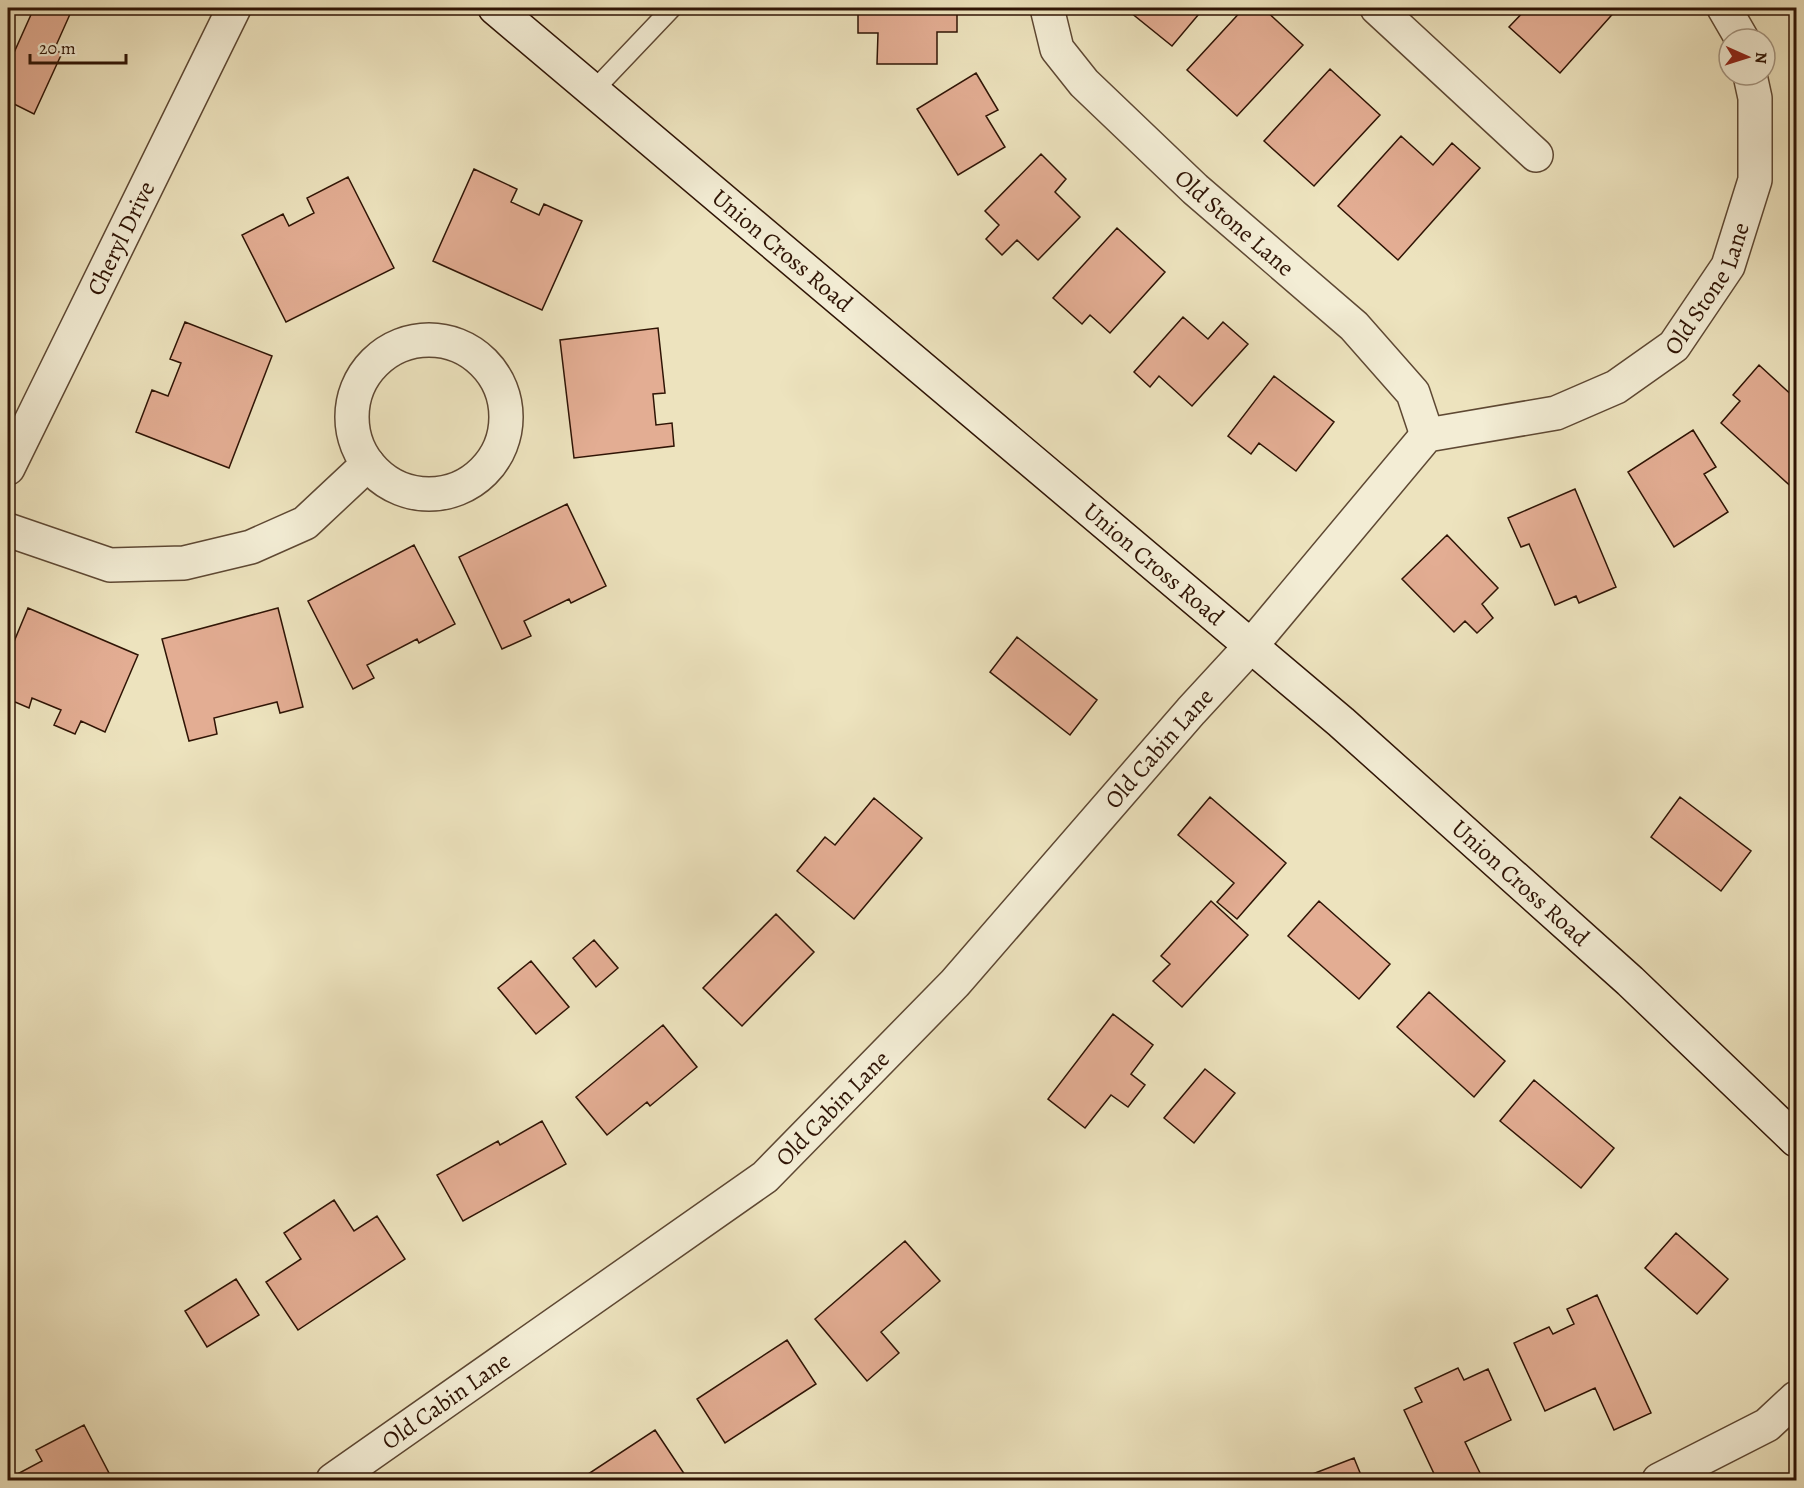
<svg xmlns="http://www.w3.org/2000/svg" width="1804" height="1488" font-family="Alegreya,serif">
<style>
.building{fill:#e3ad93;stroke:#2f1405;stroke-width:1.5}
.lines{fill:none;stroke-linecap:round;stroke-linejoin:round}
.lane-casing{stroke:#5e4833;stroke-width:21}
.street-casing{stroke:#5e4833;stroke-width:36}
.secondary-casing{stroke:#2f1405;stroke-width:36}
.lane{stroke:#f3edd5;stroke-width:18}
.street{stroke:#f3edd5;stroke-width:33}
.secondary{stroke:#f3edd5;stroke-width:33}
.labels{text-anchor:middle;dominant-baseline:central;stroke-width:6;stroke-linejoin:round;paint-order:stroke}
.street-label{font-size:24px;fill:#2f1405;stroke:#f3edd5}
</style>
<rect width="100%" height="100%" fill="#ede3be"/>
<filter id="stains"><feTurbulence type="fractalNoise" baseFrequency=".00333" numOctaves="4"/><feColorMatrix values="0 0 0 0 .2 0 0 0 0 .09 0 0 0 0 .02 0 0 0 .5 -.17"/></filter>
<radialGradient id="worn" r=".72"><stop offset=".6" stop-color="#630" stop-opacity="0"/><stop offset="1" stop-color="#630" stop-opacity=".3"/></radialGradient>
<!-- building -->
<path class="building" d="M34 8H62L71 12 54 50 62 53 34 114 8 101V66Z
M878 8H957V32H937V64H877L878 33H858V11H878Z
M1125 8H1204L1172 46Z
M1244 8H1263L1303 45 1237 116 1187 70Z
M1527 8H1618L1560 73 1509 27Z
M1330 69 1380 115 1314 186 1264 141Z
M976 73 998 110 986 116 1005 147 958 175 917 109Z
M1401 136 1433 165 1452 143 1480 168 1398 260 1338 206Z
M1041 154 1066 179 1055 192 1080 217 1038 260 1017 240 1002 255 986 239 999 225 985 211Z
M474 169 517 189 511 202 539 215 544 204 582 221 542 310 433 261Z
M348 177 394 268 286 322 242 235 283 214 289 226 314 213 307 198Z
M1117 228 1165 272 1110 333 1090 315 1082 324 1053 298Z
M1183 317 1208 339 1223 322 1248 344 1192 406 1159 376 1150 387 1134 372Z
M185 322 272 356 229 468 136 432 152 390 168 396 181 363 170 359Z
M658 328 665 393 653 394 656 425 672 423 674 446 574 458 560 340Z
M1759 365 1796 399V491L1721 423 1740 401 1733 395Z
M1274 376 1334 422 1296 471 1259 443 1251 454 1228 436Z
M1693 430 1716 467 1704 474 1728 512 1674 547 1628 472Z
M1575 489 1616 587 1579 603 1576 596 1555 605 1529 544 1521 547 1508 518Z
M567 504 606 586 571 603 569 599 524 621 531 636 502 649 459 557Z
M1447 535 1498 588 1482 604 1493 618 1477 633 1465 621 1454 632 1402 579Z
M414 545 455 624 419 643 417 639 367 665 374 678 353 689 308 601Z
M28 608 138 655 105 732 81 721 75 734 54 725 61 710 32 698 29 708 8 699V656Z
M278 608 303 707 280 713 277 702 214 718 217 734 189 741 162 639Z
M1017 637 1097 700 1070 735 990 672Z
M1210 797 1286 863 1237 919 1217 902 1234 883 1178 835Z
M1680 797 1751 851 1721 891 1651 837Z
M874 798 922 838 854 919 797 871 825 837 835 845Z
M1211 901 1248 935 1182 1007 1153 981 1170 964 1161 956Z
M1319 901 1390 964 1359 999 1288 936Z
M776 914 814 952 742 1026 703 988Z
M594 940 618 968 596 987 573 958Z
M531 961 569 1007 536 1034 498 988Z
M1429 992 1505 1061 1474 1097 1397 1027Z
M1113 1014 1153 1045 1131 1074 1145 1085 1128 1107 1111 1095 1085 1128 1048 1099Z
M663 1025 697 1067 650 1106 647 1102 607 1135 576 1097Z
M1205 1069 1235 1093 1194 1143 1164 1118Z
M1534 1080 1614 1148 1581 1188 1500 1121Z
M542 1121 566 1164 463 1221 437 1175 498 1141 500 1145Z
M334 1200 354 1231 377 1216 405 1259 298 1330 266 1282 301 1259 284 1233Z
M1676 1233 1728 1279 1697 1314 1645 1268Z
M905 1241 940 1281 881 1332 899 1353 867 1381 815 1319Z
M236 1279 259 1315 207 1347 185 1311Z
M1597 1295 1651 1413 1614 1430 1595 1388 1545 1411 1514 1343 1549 1327 1553 1334 1574 1324 1567 1309Z
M787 1340 816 1384 725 1443 697 1399Z
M1458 1368 1464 1380 1488 1369 1511 1420 1465 1442 1481 1475 1469 1480H1437L1404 1410 1422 1402 1415 1388Z
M84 1425 110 1475 99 1480H8V1479L42 1461 36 1450Z
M655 1430 685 1475 676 1480H579Z
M1354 1458 1363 1480H1297Z"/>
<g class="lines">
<defs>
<path id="lane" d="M594 90 672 8"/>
<g id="street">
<path id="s1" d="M1047 8 1057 49 1084 83 1195 189 1354 326 1413 393 1427 435"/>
<path d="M1377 8 1536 155"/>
<path d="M1724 8 1742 39"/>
<circle cx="429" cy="417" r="77"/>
<path id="s2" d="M8 468 234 8"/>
<path d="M8 530 110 565 184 563 251 547 305 523 368 464"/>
<path id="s3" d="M333 1480 765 1177 955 983 1191 711 1250 647 1427 435 1556 413 1616 387 1674 346 1728 266 1755 180V98L1750 75"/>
<path d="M1659 1480 1767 1425 1796 1398"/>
</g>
<g id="secondary">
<path id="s4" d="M495 8 1341 722 1630 981 1796 1140"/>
</g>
</defs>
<!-- lane casing -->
<use href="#lane" class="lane-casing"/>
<!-- street casing -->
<use href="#street" class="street-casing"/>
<!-- secondary casing -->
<use href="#secondary" class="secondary-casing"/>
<!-- lane -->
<use href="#lane" class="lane"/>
<!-- street -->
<use href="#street" class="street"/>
<!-- secondary -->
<use href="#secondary" class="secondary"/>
</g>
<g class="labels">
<!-- street labels -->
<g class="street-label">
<text stroke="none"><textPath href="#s1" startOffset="291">Old Stone Lane</textPath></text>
<text stroke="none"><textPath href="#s2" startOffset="256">Cheryl Drive</textPath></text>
<text stroke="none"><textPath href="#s4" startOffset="376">Union Cross Road</textPath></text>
<text stroke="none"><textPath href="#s3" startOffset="1857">Old Stone Lane</textPath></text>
<text stroke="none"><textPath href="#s4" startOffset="862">Union Cross Road</textPath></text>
<text stroke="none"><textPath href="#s3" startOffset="1110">Old Cabin Lane</textPath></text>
<text stroke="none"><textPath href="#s4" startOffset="1348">Union Cross Road</textPath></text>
<text stroke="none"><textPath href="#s3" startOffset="624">Old Cabin Lane</textPath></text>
<text stroke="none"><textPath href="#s3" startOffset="138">Old Cabin Lane</textPath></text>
</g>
</g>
<!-- margin -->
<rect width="1804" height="1488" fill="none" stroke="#ede3be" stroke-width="30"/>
<rect x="9" y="9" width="1786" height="1470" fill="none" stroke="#2f1405" stroke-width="3"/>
<rect x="15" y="15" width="1774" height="1458" fill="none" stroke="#2f1405" stroke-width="1.5"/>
<!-- north arrow -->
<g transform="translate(1747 57) rotate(93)"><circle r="28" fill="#f3edd5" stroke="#a59682" stroke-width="1.5"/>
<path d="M0-4.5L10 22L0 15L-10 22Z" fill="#8f2418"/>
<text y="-9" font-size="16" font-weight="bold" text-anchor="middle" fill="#2f1405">N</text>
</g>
<!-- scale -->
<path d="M30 54v9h96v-9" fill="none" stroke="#2f1405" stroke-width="3"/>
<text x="39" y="54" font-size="18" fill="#2f1405" stroke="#f3edd5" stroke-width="4.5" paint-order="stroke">20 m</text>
<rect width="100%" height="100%" filter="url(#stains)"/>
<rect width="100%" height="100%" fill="url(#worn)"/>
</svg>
